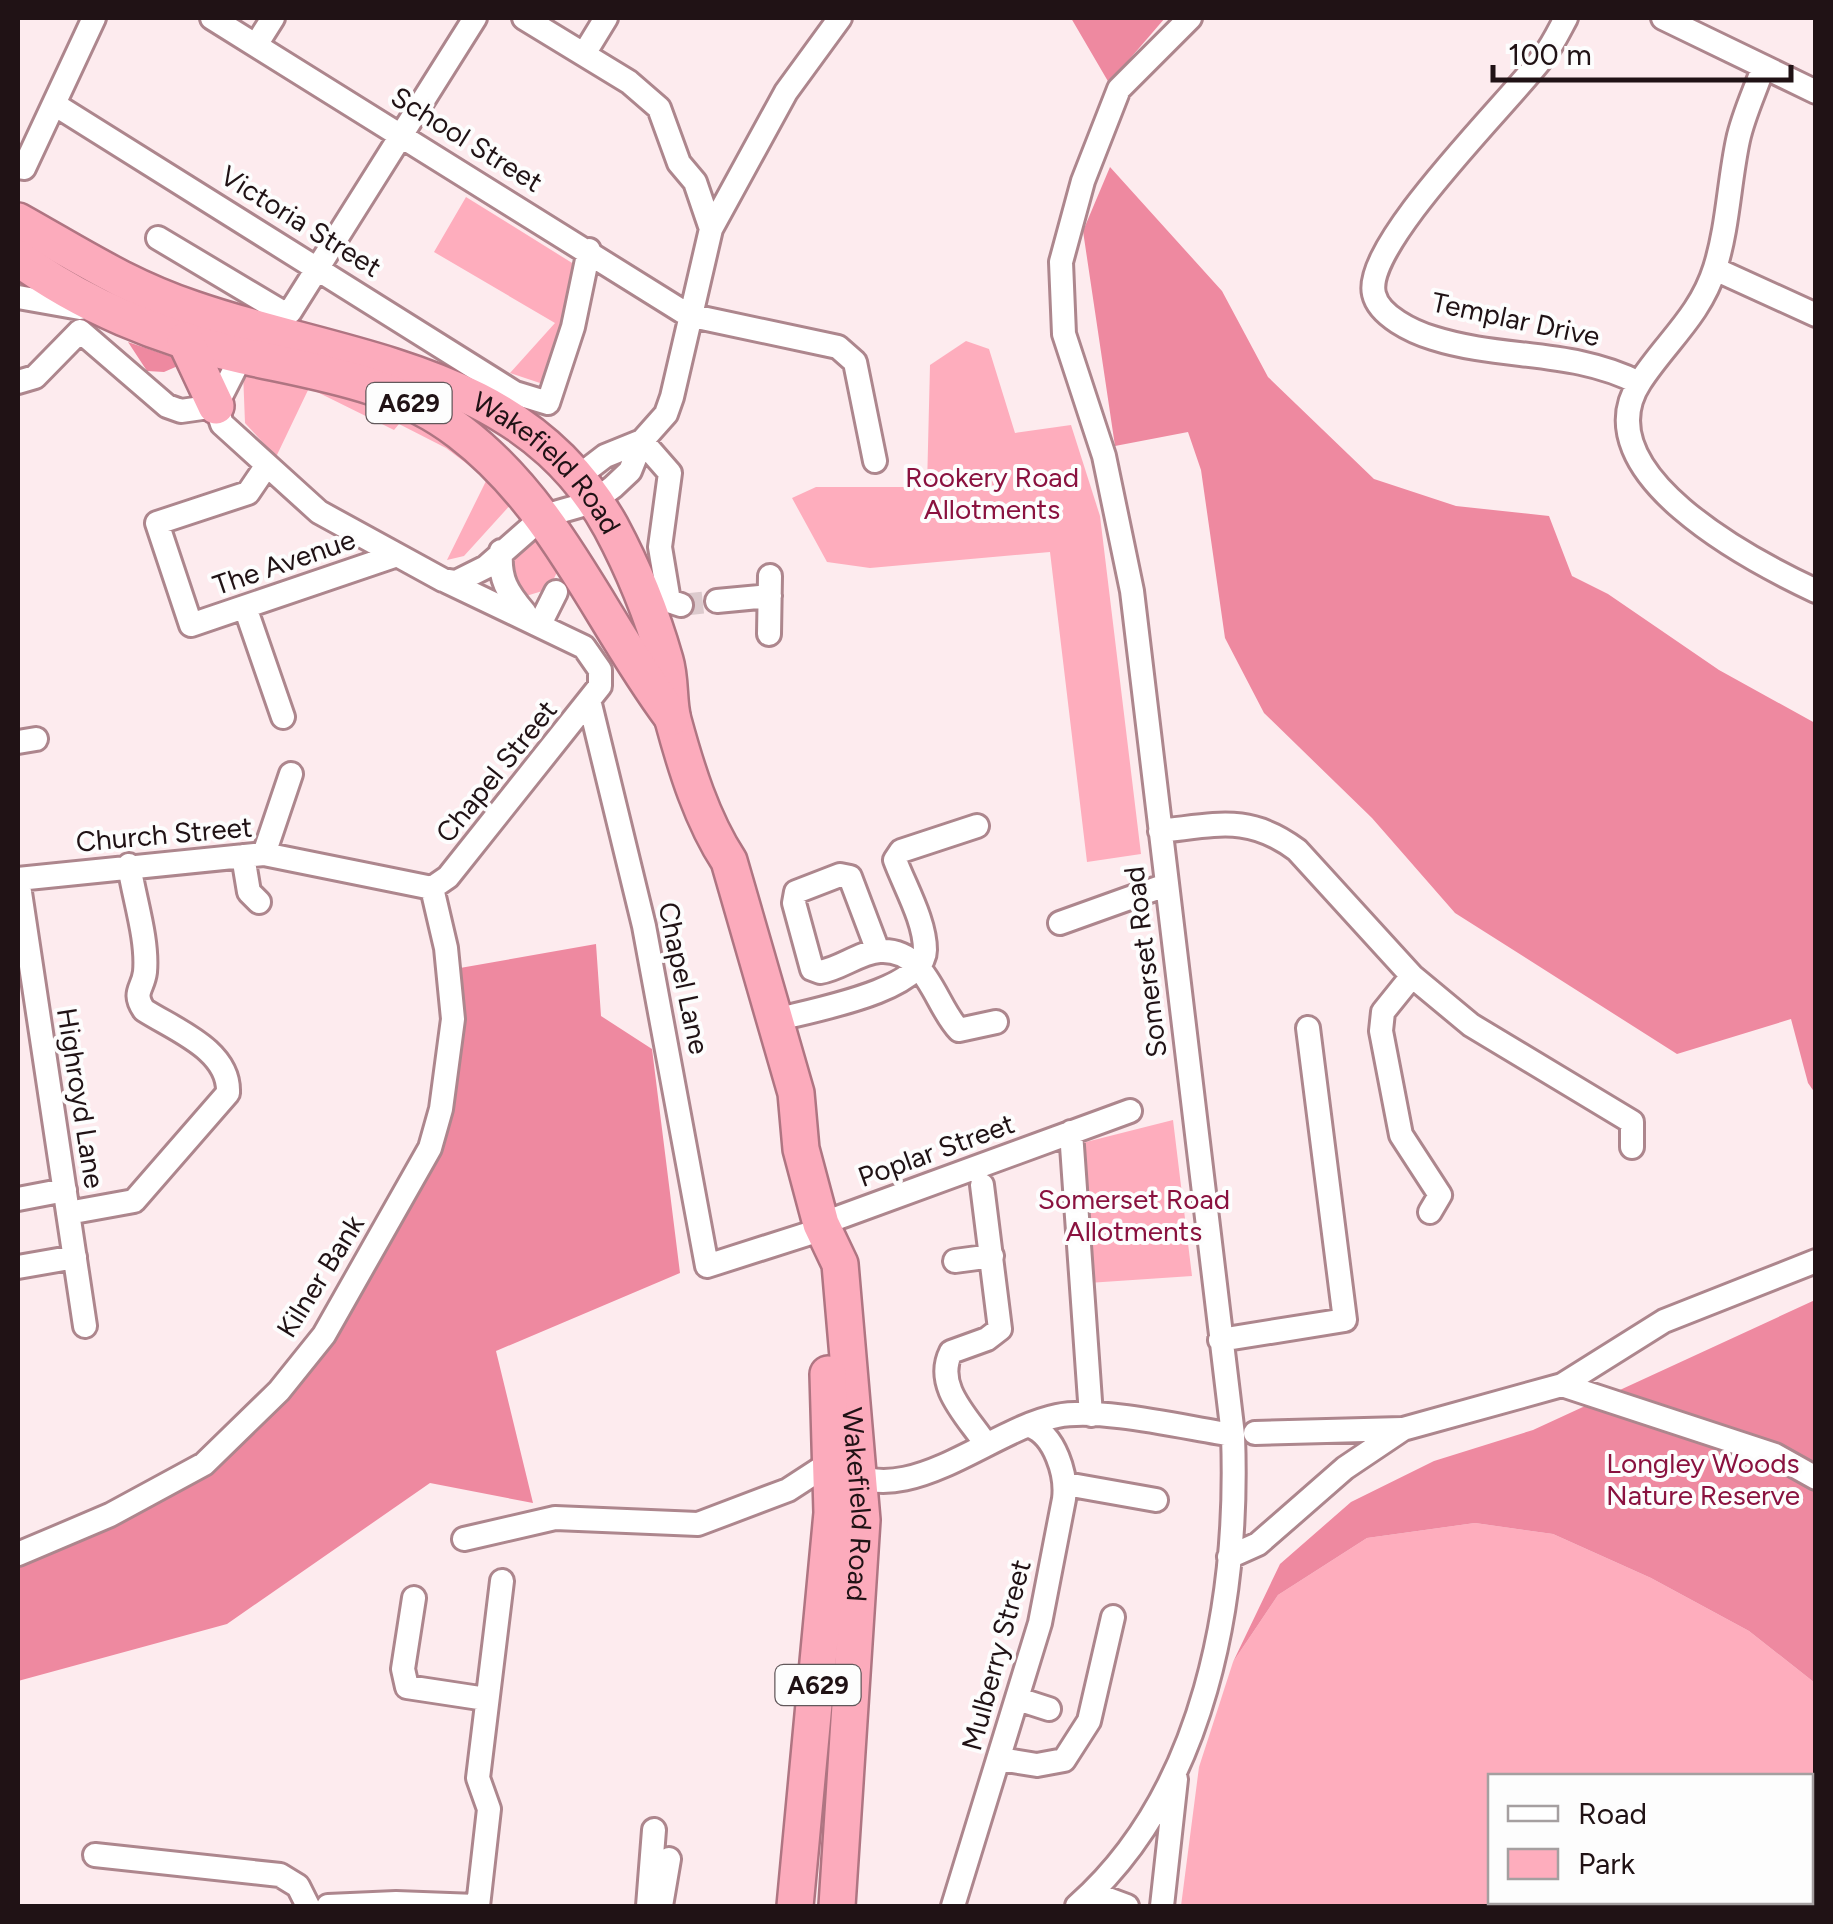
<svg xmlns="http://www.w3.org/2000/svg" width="1833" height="1924" font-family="Figtree,sans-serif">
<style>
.green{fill:#feadbd;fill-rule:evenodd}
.forest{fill:#ee89a0}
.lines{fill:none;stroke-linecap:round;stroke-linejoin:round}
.minor-tunnel{stroke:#dccacd;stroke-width:22;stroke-dasharray:22 11;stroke-linecap:butt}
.minor-casing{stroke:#ad868d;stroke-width:28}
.highway-casing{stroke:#af7582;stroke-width:40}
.minor{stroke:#fff;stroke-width:22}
.highway{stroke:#fcabbc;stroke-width:35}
.labels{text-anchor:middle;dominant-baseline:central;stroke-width:8;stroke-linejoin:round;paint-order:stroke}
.shield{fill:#fdfdfd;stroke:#62585b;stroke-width:2.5}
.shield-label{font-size:25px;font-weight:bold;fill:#201215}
.street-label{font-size:28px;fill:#201215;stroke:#fdfdfd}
.park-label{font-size:28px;fill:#8a123f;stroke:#fdfdfd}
</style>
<rect width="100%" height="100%" fill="#fdebee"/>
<!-- green -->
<path class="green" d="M466 197 577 266 548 377 540 383 510 373 555 323 434 252Z
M966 341 989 349 1015 433 1071 425 1100 516 1141 854 1087 862 1050 552 870 568 827 562 792 498 816 487H927L930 365Z
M243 372 378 401 449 438 513 502 464 556 447 560 487 479 446 448 399 424 394 430 309 388 276 457 245 423Z
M532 541 553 547 558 570 549 589 526 596 512 583 511 557Z
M1173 1120 1192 1276 1088 1283 1078 1144Z
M1475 1523 1553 1534 1651 1578 1749 1631 1815 1683V1906H1181L1199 1767 1233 1662 1278 1595 1367 1538ZM1490 1776H1810V1902H1490Z"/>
<!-- forest -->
<path class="forest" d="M1071 18H1165L1109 83Z
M1110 167 1222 291 1268 377 1374 479 1456 506 1549 516 1572 576 1608 594 1719 670 1815 723V1093L1808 1083 1791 1019 1677 1054 1455 913 1372 818 1264 713 1225 638 1201 470 1188 432 1115 446 1083 231Z
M128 342 187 362 164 372 147 371Z
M596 944 601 1016 652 1049 680 1273 496 1351 533 1503 430 1483 227 1624 18 1681V1562L209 1474 333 1344 433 1168 463 1027 460 968Z
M1815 1300V1683L1749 1631 1651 1578 1553 1534 1475 1523 1367 1538 1278 1595 1233 1662 1280 1564 1351 1502 1434 1461 1533 1430Z"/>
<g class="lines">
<!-- minor-tunnel -->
<path class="minor-tunnel" d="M681 605 717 601"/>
<defs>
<path id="minor" d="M212 18 688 315 838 347 855 362 875 461
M524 18 629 82 659 108 679 163 695 182 711 229
M1566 18C1559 31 1552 46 1543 57 1512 99 1362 245 1374 294 1379 316 1413 332 1433 338 1502 360 1573 349 1639 383
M1663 18 1816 92
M256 45 273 18
M584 54 606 18
M1763 68C1755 91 1743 116 1738 140 1729 182 1728 227 1715 268 1700 316 1665 343 1640 382 1581 472 1752 561 1816 591
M54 104 515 393 548 403 573 327 589 250
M18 163 24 168 94 18
M158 238 282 312H290L475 18
M1715 269 1816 315
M18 297 80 308
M247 345 216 406 222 424 319 512 443 580 456 582 486 567 544 516 593 502 613 487 630 471 642 441 666 414 672 397 711 229 786 92 840 18
M18 382 35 377 80 331 167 406 181 411 216 406
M642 441 670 473 660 547 669 601 681 605
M267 465 248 493 157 523 191 625 397 555
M575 479 605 456 642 441
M501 551C499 579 507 592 525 613
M717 601 770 596
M245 607 283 717
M540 624 556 592
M769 634 770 576
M590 704 644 926 707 1266 823 1229
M18 742 36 739
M1160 831C1217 825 1249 814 1297 850L1412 976 1471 1025 1632 1122V1147
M264 854 291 774
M243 856 249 892 259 902
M18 879 85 1326
M18 879 264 854 432 888
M432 888 448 877 600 686V670L584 647 446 581
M1060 923 1166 885
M878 951 850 877 840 875 796 892 794 903 812 969 820 972C840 969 860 952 880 951 927 948 935 1006 959 1030L996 1022
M1412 976 1383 1012 1381 1031 1401 1135 1440 1195 1430 1212
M775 1020C808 1011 925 991 925 950 925 921 905 887 895 860L901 851 977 826
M1071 1132 1091 1415
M982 1185 1000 1329 987 1339 951 1352C934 1386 967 1416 985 1443
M18 1199 65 1190
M68 1213 134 1201 228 1093C230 1050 175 1030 144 1010 132 992 143 989 145 972 148 939 134 898 129 865
M821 1224 1130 1111
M955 1261 992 1256
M18 1267 75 1257
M1220 1340 1345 1320 1308 1028
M1562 1385 1775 1455 1816 1478
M1255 1433 1402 1429
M1066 1484 1156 1500
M464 1539 555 1518 698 1524 788 1490 831 1462C900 1519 985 1431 1057 1416 1101 1407 1186 1428 1233 1435
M18 1554 110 1515 204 1464 279 1391 324 1335 430 1148 441 1109 453 1019 446 948 432 888
M1229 1557 1258 1544 1345 1468 1403 1429 1562 1385 1664 1321 1816 1261
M414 1598 403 1669 407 1687 486 1699
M1018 1699 1049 1709
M1000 1759 1037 1765 1064 1760 1089 1721 1113 1617
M95 1855 280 1875 298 1886 308 1906
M1092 1893 1127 1906
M328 1906 396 1903 476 1906
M478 1906 489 1809 478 1778 502 1581
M648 1906 654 1830
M661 1906 669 1859
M953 1906 1040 1623 1064 1499C1067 1475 1055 1435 1030 1426
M1077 1906C1206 1792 1239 1599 1233 1435L1132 591 1104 456 1064 334 1061 262 1083 181 1119 89 1190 18
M1162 1906 1176 1779"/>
<g id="highway">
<path id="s1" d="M18 221C79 255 125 286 193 309 345 362 523 367 611 527 633 568 652 615 665 660 671 680 668 701 673 720 686 768 702 820 729 861L796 1093 801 1149 821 1224 840 1264 862 1520 837 1906"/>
<path d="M18 258C82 305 161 338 239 355 315 372 396 382 460 432 558 507 600 621 672 717"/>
<path d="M185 340 216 406"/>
<path d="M795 1906 832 1513 828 1374"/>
</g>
</defs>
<!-- minor casing -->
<use href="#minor" class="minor-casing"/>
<!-- highway casing -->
<use href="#highway" class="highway-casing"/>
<!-- minor -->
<use href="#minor" class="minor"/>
<!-- highway -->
<use href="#highway" class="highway"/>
</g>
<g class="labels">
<!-- shield labels -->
<g class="shield">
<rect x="366.5" y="383" width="85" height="40" rx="8"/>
<rect x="775.5" y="1665" width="85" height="40" rx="8"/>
</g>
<g class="shield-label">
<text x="409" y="403">A629</text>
<text x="818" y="1685">A629</text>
</g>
<!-- street labels -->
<g class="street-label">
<text transform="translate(467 139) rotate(32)">School Street</text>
<text transform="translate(301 221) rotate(32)">Victoria Street</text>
<text transform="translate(1516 319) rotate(12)">Templar Drive</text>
<text stroke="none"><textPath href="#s1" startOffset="590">Wakefield Road</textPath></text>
<text transform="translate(284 562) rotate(-19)">The Avenue</text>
<text transform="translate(496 771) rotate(-51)">Chapel Street</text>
<text transform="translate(164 834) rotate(-5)">Church Street</text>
<text transform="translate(1145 962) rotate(-97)">Somerset Road</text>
<text transform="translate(684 978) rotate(78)">Chapel Lane</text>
<text transform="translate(81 1098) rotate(81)">Highroyd Lane</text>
<text transform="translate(936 1150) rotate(-20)">Poplar Street</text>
<text transform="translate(320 1276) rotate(-58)">Kilner Bank</text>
<text stroke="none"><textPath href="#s1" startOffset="1700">Wakefield Road</textPath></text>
<text transform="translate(996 1655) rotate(-75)">Mulberry Street</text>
</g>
<!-- park labels -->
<g class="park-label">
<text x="992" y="477">Rookery Road<tspan x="992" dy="32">Allotments</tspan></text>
<text x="1134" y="1199">Somerset Road<tspan x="1134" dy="32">Allotments</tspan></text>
<text x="1703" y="1463">Longley Woods<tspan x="1703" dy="32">Nature Reserve</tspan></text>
</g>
</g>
<!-- border -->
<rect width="1833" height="1924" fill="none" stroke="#201215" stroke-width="40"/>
<!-- legend -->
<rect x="1488" y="1774" width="325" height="130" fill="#fdfdfd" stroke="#a59fa0" stroke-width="2.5"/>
<rect x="1508" y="1806" width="50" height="15" fill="#ffffff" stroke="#a59fa0" stroke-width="2.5"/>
<text x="1578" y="1824" font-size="30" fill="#201215">Road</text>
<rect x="1508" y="1849" width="50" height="30" fill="#feadbd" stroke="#a59fa0" stroke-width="2.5"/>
<text x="1578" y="1874" font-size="30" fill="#201215">Park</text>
<!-- scale -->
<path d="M1493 65v15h298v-15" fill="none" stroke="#201215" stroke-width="5"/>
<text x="1508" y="65" font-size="30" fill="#201215" stroke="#fdfdfd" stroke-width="8" paint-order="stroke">100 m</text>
</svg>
